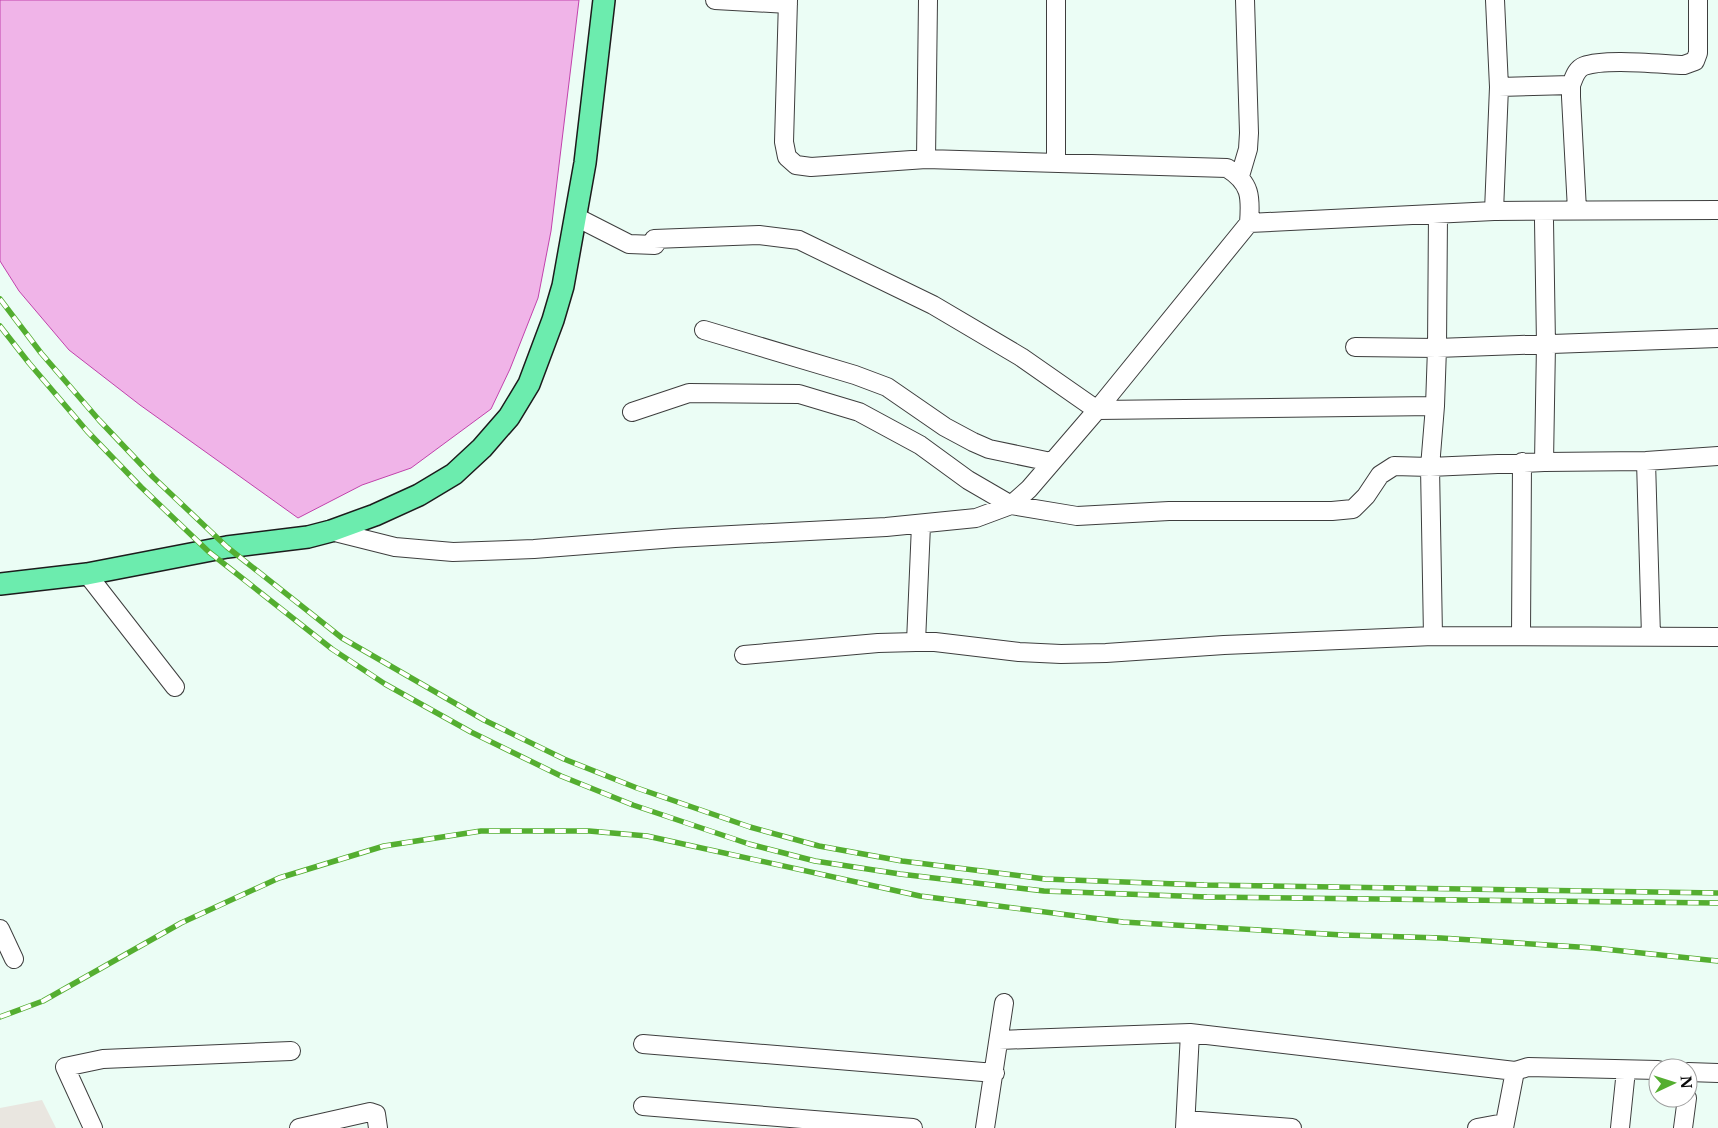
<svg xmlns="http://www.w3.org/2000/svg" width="1718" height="1128" font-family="'Libre Baskerville',serif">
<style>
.industrial{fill:#e9e6e0}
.water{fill:#f0b4e8;stroke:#c142ac}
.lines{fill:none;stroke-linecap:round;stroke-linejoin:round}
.minor-casing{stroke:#3e3e3e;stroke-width:20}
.major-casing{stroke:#1c1c1c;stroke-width:24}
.minor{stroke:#fff;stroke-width:18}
.major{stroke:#6cecae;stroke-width:21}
.rail-casing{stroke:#54ae30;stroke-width:5.5}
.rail{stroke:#fff;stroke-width:4;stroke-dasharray:11;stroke-linecap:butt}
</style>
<rect width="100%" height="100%" fill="#ebfdf5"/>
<!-- industrial -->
<path class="industrial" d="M42 1100 56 1128H0V1108Z"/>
<!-- water -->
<path class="water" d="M0 0H579L551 231 538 298 510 369 491 409 411 468 362 485 298 518 140 405 69 350 19 291 0 261Z"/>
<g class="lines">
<defs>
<path id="minor" d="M715 0 788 4
M788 0 784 142 787 157 796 165 811 167 926 159 1227 168C1251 183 1251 197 1249 223
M1056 0V161
M1571 85C1574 78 1576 69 1584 66 1605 58 1659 64 1684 65L1695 61 1698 53V0
M1499 87 1571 85V97L1577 210
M926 159 928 0
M1240 176 1248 149 1249 133 1245 0
M1494 211 1499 87 1495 0
M576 217 629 244 655 245
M1544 221 1546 344 1544 462
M654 239 759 235 799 240 933 305 1021 357 1097 410 1435 406
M704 330 855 375 887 387 945 427 973 442 989 449 1051 462
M1355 347 1437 348 1718 338
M632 412 689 393 799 394 859 412 920 445 968 480 1011 505 1077 516 1169 511H1332L1353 509 1366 496 1380 475 1394 466 1430 467 1544 462 1646 461 1718 456
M1646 461 1651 636
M331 531 395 547 453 552 534 549 675 538 886 527 976 518 1011 505 1029 489 1097 410 1249 223 1494 211 1718 210
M87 574 175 687
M1433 636 1430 467 1435 406 1437 348 1438 214
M1521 636 1522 462
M916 642 921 525
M744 655 878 643 916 642H935L1019 652 1061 654 1106 653 1224 645 1433 636 1718 637
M0 929 14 959
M999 1040 1190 1033 1515 1071
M643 1044 995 1073
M1688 1072 1718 1073
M643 1106 913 1128
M1186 1120 1292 1128
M93 1128 65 1067 103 1059 291 1051
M299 1128 370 1112 376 1114 378 1128
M985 1128 1004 1003
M1185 1128 1190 1033
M1477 1128 1504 1123
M1504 1128 1515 1071 1528 1067 1658 1070
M1620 1128 1626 1070
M1683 1128 1687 1098"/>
<path id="major" d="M0 584 87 574 227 547 308 537 331 531 375 515 419 495 454 474 482 448 509 417 529 384 553 320 563 286 585 163 604 0"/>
</defs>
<!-- minor casing -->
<use href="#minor" class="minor-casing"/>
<!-- major casing -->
<use href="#major" class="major-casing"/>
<!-- minor -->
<use href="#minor" class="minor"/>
<!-- major -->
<use href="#major" class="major"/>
<defs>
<path id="rail" d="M0 299 41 353 99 420 153 477 227 547 342 638 484 720 564 759 637 788 750 827 819 846 902 861 1045 879 1204 885 1718 893
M0 326 29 363 87 431 141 487 209 552 332 649 385 684 471 732 561 776 633 805 749 844 815 861 900 874 1044 891 1207 897 1718 903
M0 1017 43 1001 181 923 279 878 384 846 481 831H589L647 836 920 896 1123 922 1343 935 1441 938 1594 948 1718 961"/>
</defs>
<!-- rail casing -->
<use href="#rail" class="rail-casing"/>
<!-- rail -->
<use href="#rail" class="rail"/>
</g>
<!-- north arrow -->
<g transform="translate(1673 1083) rotate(86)"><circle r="24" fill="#ffffff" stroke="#9d9d9d"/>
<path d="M0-4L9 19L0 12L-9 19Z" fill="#54ae30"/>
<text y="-8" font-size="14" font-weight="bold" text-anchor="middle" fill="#0b0b0b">N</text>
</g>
</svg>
